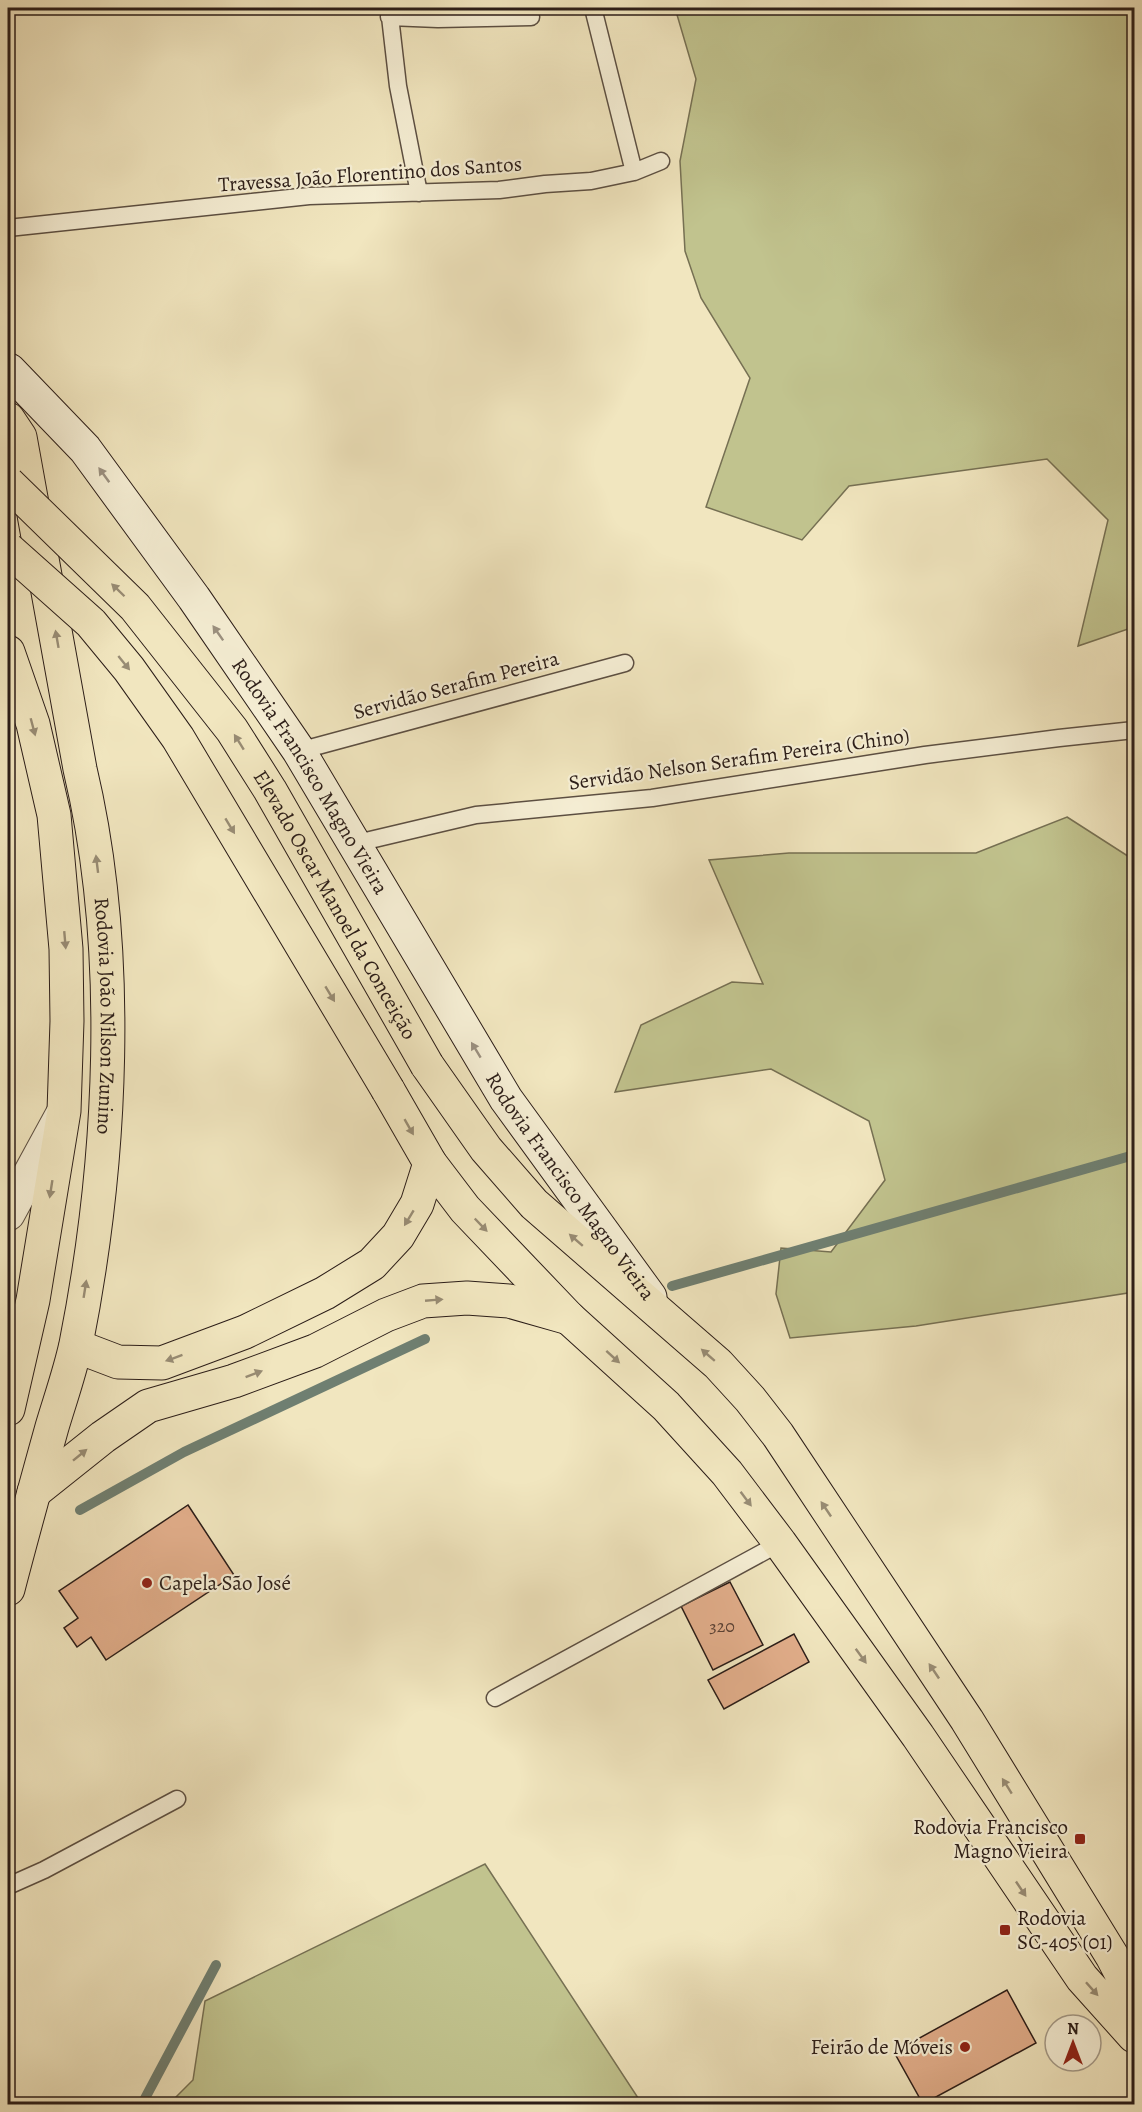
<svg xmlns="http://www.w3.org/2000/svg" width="1142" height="2112" font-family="Alegreya,serif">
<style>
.green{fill:#c1c38e;stroke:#767053;stroke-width:1.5}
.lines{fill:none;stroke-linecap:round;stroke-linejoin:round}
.stream{stroke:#6f7f71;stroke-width:10}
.building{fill:#e2ae8b;stroke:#2b1d18;stroke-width:1.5}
.lane-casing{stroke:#5c4f42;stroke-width:19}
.street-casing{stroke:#5c4f42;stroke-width:35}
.secondary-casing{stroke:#2b1d18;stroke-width:35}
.primary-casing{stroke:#2b1d18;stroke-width:35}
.highway-casing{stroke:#2b1d18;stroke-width:35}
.lane{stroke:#f6efd5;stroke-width:16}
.street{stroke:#f6efd5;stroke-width:33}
.secondary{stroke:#f6efd5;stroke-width:33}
.primary{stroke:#f1e6bf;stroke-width:33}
.highway{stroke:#f1e6bf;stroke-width:33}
.primary-bridge-casing{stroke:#2b1d18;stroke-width:35;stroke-linecap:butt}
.primary-bridge{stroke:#f1e6bf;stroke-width:33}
.oneway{fill:#9b9080}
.oneway2{fill:#988c74}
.poi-dot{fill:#8f2418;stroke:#f6efd5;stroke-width:2}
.labels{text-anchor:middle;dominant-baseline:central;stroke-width:4.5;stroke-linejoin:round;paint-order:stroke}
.number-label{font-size:18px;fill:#594135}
.street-label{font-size:21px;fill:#2b1d18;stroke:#f6efd5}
.poi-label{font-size:21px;fill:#2b1d18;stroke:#f6efd5;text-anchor:start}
</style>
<rect width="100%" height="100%" fill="#f1e6bf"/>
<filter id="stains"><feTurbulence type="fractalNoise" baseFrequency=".00333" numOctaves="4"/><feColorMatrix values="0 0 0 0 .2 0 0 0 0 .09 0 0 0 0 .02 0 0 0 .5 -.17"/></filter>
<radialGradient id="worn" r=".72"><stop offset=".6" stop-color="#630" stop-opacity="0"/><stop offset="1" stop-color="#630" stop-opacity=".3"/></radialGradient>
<!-- green -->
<path class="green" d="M675 8H1134V627L1078 646 1108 520 1047 459 849 486 802 540 706 507 750 378 701 298 685 251 680 161 696 79Z
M1067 817 1134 860V1292L916 1326 790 1338 776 1294 781 1248 831 1252 885 1180 869 1121 771 1069 615 1092 641 1025 732 982 763 984 709 860 789 853H976Z
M485 1864 642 2104H169L193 2080 205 2001Z"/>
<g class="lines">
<!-- stream -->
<path class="stream" d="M672 1286 1134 1155
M80 1510 184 1452 425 1339
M142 2104 216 1965"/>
</g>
<!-- building -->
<path class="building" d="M188 1505 234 1575 106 1660 91 1637 77 1647 64 1628 78 1618 59 1591Z
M730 1582 763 1645 713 1670 681 1606Z
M794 1634 809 1662 724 1709 708 1680Z
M1007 1990 1036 2043 923 2104 894 2052Z"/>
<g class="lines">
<defs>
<path id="lane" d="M389 8 398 86 419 193
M593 8 634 172
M389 17 438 19 531 17
M8 228 309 196 499 190 545 184 591 181 634 172 661 161
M299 751 625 663
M353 844 476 815 652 798 925 755 1059 738 1134 730
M495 1698 780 1543
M8 1886 44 1870 177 1799"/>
<path id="street" d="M8 1214 62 1115"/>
<g id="secondary">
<path id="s1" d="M9 370 85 449 194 598 299 751 506 1099 650 1297"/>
</g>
<path id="primary" d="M427 1065 486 1149 534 1204 718 1364 750 1399 778 1435 967 1720 1112 1956 1134 1998
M388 1090 430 1163 465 1209 569 1318 666 1406 727 1473 780 1543 918 1736 1082 1978 1134 2036"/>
<g id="highway">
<path id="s2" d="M8 419 20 437 80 769C123 950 112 1162 76 1344 70 1372 60 1400 52 1427 37 1481 22 1535 8 1589"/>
<path d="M8 652 33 724 54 815 66 949 67 1021 64 1111 33 1300 8 1409"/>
<path d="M76 1346 118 1362 162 1363 245 1332 325 1293 372 1264 398 1236 417 1204 430 1163"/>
<path d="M34 1492 103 1437 148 1406 234 1381 315 1351 386 1315 423 1301 467 1298 509 1301 569 1318"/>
</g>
</defs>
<!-- lane casing -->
<use href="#lane" class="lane-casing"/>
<!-- street casing -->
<use href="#street" class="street-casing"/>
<!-- secondary casing -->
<use href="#secondary" class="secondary-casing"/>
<!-- primary casing -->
<use href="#primary" class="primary-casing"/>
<!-- highway casing -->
<use href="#highway" class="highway-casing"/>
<!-- lane -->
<use href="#lane" class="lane"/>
<!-- street -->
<use href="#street" class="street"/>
<!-- secondary -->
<use href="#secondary" class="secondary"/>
<!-- primary -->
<use href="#primary" class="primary"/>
<!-- highway -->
<use href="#highway" class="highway"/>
<defs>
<g id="primary-bridge">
<path id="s3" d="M8 483 135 607 232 730 270 790 427 1065"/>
<path d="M8 549 91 623 129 669 178 738 388 1090"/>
</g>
</defs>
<!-- primary-bridge casing -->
<use href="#primary-bridge" class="primary-bridge-casing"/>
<!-- primary-bridge -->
<use href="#primary-bridge" class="primary-bridge"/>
</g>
<!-- one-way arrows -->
<defs><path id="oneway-solid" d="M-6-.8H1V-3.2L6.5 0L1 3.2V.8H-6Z" transform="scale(1.5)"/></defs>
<g class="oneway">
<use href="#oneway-solid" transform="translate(104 475) rotate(-126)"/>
<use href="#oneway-solid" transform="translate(218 633) rotate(-125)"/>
<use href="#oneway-solid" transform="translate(476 1050) rotate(-121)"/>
</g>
<g class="oneway2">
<use href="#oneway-solid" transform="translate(118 590) rotate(-136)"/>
<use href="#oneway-solid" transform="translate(57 639) rotate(-100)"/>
<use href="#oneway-solid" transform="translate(124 663) rotate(51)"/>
<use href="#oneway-solid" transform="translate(33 727) rotate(75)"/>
<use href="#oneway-solid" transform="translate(239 742) rotate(-122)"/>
<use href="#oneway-solid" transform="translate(230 826) rotate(59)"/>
<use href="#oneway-solid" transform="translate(97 864) rotate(-97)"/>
<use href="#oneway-solid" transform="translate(65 940) rotate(85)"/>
<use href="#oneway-solid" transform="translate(330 994) rotate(59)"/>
<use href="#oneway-solid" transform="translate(409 1127) rotate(60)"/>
<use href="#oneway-solid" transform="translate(51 1189) rotate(99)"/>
<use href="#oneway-solid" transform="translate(409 1218) rotate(121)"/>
<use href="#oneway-solid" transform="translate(481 1225) rotate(46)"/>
<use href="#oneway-solid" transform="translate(576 1240) rotate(-139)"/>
<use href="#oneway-solid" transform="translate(85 1289) rotate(-81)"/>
<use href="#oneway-solid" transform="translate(434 1300) rotate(-5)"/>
<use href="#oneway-solid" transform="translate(708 1355) rotate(-139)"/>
<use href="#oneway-solid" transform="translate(613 1357) rotate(42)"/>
<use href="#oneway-solid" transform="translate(174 1358) rotate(160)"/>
<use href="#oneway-solid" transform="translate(254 1374) rotate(-21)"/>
<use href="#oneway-solid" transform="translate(80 1455) rotate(-39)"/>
<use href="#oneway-solid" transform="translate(746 1499) rotate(53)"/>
<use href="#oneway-solid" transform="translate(826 1509) rotate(-124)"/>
<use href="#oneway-solid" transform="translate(861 1656) rotate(54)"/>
<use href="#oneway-solid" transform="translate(934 1671) rotate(-124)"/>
<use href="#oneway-solid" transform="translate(1007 1786) rotate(-122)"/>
<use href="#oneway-solid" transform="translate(1021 1889) rotate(56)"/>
<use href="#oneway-solid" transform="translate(1092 1989) rotate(48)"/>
</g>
<!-- markers -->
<g class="poi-dot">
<circle cx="147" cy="1583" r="6"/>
<rect x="1074" y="1833" width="12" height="12" rx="3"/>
<rect x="999" y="1924" width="12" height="12" rx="3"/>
<circle cx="965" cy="2047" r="6"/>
</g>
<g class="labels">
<!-- number labels -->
<g class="number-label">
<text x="722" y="1626">320</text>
</g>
<!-- street labels -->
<g class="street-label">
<text transform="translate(370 174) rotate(-4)">Travessa João Florentino dos Santos</text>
<text transform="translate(456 685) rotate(-15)">Servidão Serafim Pereira</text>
<text transform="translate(739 759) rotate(-8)">Servidão Nelson Serafim Pereira (Chino)</text>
<text stroke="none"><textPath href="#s1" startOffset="507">Rodovia Francisco Magno Vieira</textPath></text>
<text stroke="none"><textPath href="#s3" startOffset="537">Elevado Oscar Manoel da Conceição</textPath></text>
<text stroke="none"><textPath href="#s2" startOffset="608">Rodovia João Nilson Zunino</textPath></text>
<text stroke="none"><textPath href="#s1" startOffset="993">Rodovia Francisco Magno Vieira</textPath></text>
</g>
<!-- poi labels -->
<g class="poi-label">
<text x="159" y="1583">Capela São José</text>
<text x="1068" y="1827" text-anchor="end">Rodovia Francisco<tspan x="1068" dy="24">Magno Vieira</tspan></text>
<text x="1017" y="1918">Rodovia<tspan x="1017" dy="24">SC-405 (01)</tspan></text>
<text x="953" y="2047" text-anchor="end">Feirão de Móveis</text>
</g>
</g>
<!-- margin -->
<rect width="1142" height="2112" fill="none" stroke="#f1e6bf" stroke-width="30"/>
<rect x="9" y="9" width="1124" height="2094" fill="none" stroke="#2b1d18" stroke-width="3"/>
<rect x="15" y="15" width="1112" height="2082" fill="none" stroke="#2b1d18" stroke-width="1.5"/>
<!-- north arrow -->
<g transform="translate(1073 2043)"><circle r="28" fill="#f6efd5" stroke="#a59b89" stroke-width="1.5"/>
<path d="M0-4.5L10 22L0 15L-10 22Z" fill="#8f2418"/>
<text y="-9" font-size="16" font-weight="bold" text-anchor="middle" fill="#2b1d18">N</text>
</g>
<rect width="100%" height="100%" filter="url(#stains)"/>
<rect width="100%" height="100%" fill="url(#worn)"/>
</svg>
